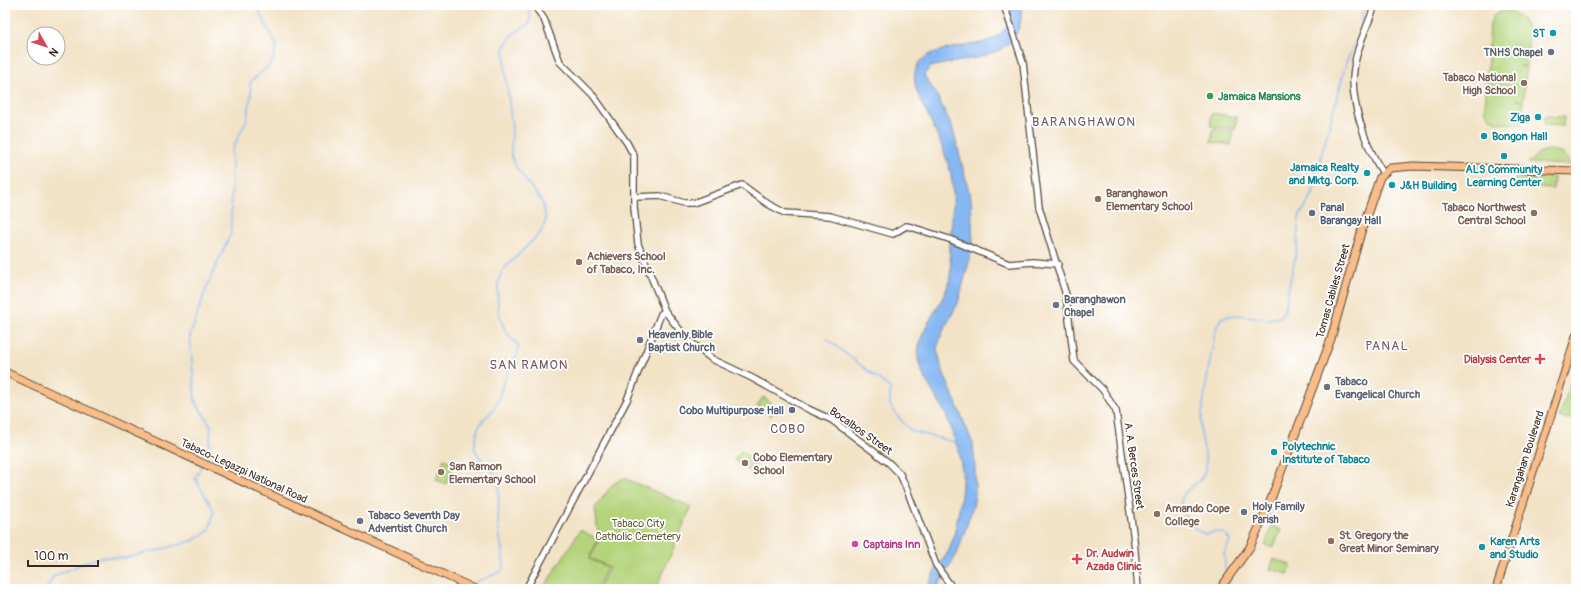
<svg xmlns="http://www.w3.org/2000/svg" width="1581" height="594" font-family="Pangolin,sans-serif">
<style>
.green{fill:#b4d47c;stroke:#787f4d}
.water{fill:#87b8f3;stroke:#617188}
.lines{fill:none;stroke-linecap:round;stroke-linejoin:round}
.stream{stroke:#87b8f3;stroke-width:1.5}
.minor-casing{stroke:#564637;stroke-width:8}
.major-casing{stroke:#564637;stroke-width:9}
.minor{stroke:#fff;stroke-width:5.5}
.major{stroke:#f8bd88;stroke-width:7}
.culture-dot{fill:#0f9aa8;stroke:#fff;stroke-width:1.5}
.worship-dot{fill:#6b7280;stroke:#fff;stroke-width:1.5}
.education-dot{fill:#8d6e63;stroke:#fff;stroke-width:1.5}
.leisure-dot{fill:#2e9e5b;stroke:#fff;stroke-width:1.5}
.service-dot{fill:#5c6f8a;stroke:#fff;stroke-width:1.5}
.health-dot{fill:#e0444e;stroke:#fff;stroke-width:1.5}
.hotel-dot{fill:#d1479c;stroke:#fff;stroke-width:1.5}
.labels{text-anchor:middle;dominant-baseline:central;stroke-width:3.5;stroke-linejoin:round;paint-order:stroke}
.culture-label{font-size:11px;font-weight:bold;fill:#0d838f;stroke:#fff;text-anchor:start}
.worship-label{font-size:11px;font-weight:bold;fill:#5b616d;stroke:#fff;text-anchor:start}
.education-label{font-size:11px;font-weight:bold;fill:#785e54;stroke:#fff;text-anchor:start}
.leisure-label{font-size:11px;font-weight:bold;fill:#27864d;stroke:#fff;text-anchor:start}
.service-label{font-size:11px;font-weight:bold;fill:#4e5e75;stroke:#fff;text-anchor:start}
.street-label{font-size:11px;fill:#3b2a1e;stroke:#fff}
.health-label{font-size:11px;font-weight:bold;fill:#be3a42;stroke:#fff;text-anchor:end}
.park-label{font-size:11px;fill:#5f5d3a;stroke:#fff}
.hotel-label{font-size:11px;font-weight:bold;fill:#b23c85;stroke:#fff;text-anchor:start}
.quarter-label{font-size:13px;letter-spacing:1px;fill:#73595f;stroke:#fff}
</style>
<rect width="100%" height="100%" fill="#fff"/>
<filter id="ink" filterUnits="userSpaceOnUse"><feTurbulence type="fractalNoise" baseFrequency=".025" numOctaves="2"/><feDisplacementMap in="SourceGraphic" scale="8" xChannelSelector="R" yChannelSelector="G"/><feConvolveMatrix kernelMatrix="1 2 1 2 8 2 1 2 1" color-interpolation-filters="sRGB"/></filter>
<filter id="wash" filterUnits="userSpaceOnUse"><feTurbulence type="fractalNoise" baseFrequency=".012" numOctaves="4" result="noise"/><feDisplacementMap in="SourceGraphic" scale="16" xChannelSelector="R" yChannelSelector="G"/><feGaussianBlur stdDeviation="0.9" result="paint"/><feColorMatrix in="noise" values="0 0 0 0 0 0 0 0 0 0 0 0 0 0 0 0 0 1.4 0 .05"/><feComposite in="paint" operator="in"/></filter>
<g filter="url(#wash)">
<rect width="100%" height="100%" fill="#f2e3c7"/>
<!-- green -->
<path class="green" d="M1504 11C1536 15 1528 43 1526 66H1519L1526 67 1523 101 1517 100 1523 101 1522 124C1507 123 1490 126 1485 109L1490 24C1492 16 1496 12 1504 11Z
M1212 113 1237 117 1235 130 1210 126Z
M1545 116 1564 117 1563 126 1544 125Z
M1213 129 1233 132 1231 145 1211 142Z
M1548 150C1560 151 1567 154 1570 165L1528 163 1538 153Z
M1516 175 1554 177 1553 189 1515 187Z
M1570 384 1576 387V420L1559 417Z
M763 397 777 407 771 416 757 406Z
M741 451 758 463 751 472 734 460Z
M444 459 454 463 446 484 436 480Z
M624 478 691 507 656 589H599L609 567 590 558 599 540 595 508 613 484Z
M1272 526 1281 530 1273 548 1265 545Z
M580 530 598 539 589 559 607 567 597 589H543Z
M1274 559 1291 565 1288 574 1270 569Z"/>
<!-- water -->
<path class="water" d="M1008 5H1021C1026 61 968 57 930 67L924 75 935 92 952 126 971 199 973 246 958 303 943 331 937 348 942 369 973 444 975 468V494L973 507 957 554 936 589H927C930 583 932 576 935 571 940 563 946 557 950 548 956 533 964 486 962 470 959 449 952 427 943 409 936 396 917 370 918 355 919 329 940 309 948 285 953 271 949 257 950 243 951 221 956 198 951 176 948 160 940 141 933 126 926 109 908 85 917 66 928 45 972 48 991 40 1000 36 1006 27 1013 20Z"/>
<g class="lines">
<!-- stream -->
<path class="stream" d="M827 339 890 388V405L899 418 911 431 957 443
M204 462 209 453 211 426 195 401 190 336 207 286 231 233 232 150 247 119 251 95 250 82 271 64 277 47 259 11 257 5
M1226 576 1224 554 1230 541C1225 530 1216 531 1205 534 1193 530 1182 516 1181 504 1180 488 1202 485 1205 471 1209 457 1200 442 1201 428 1203 395 1210 361 1216 328L1221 318C1245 310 1258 323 1280 317L1284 311 1297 248 1299 217 1313 194 1318 168 1347 60 1361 31 1363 5
M1228 581 1231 589
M474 585 476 582 500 572 503 570 504 563 498 524 499 483 493 472 482 461 474 448 478 428 483 420 494 409 499 398 503 383 518 352V345C511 338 505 332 502 323 496 311 496 282 502 271L541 232 546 220 542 202 516 167 511 155 512 128 506 77 504 47 512 35 530 23 529 5
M46 589 54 576 89 561 103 557 125 558 159 550 192 541 209 531 214 511 195 478 202 465"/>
</g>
</g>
<g filter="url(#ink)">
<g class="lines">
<defs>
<path id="minor" d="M534 5 544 19 560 62 593 95 627 143 634 156V207L638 244 665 311 675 324 689 341 712 359 752 378 808 409 832 420 889 463 900 474 907 490 936 565 953 589
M1004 5 1023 63 1039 207 1066 295 1074 361 1103 390 1116 411 1134 540 1138 589
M1375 5C1368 25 1356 48 1354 69 1349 100 1366 147 1383 173
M635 197 660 196 684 203H693L742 185 768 204 785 213 830 216 893 234 906 226 911 227 949 239 1009 264 1033 262 1058 264
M526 589 627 400 657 324 661 314 665 311"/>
<path id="major" d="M5 372 475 589
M1220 589 1250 547 1268 507 1331 339 1362 229 1380 177 1390 168 1413 166 1576 171
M1496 589 1576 336"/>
</defs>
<!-- minor casing -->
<use href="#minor" class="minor-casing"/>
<!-- major casing -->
<use href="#major" class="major-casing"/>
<!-- minor -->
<use href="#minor" class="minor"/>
<!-- major -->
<use href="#major" class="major"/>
</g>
</g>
<!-- markers -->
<g class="culture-dot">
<circle cx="1553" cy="33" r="4"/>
<circle cx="1538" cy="117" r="4"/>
<circle cx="1484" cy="136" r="4"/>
<circle cx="1504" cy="156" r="4"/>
<circle cx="1367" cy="173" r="4"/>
<circle cx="1392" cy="185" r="4"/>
<circle cx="1274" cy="452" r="4"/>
<circle cx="1482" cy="547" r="4"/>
</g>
<g class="worship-dot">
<circle cx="1551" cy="52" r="4"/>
<circle cx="1056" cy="305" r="4"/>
<circle cx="640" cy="340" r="4"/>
<circle cx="1327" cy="387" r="4"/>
<circle cx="1244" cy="512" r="4"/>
<circle cx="360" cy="521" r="4"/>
</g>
<g class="education-dot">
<circle cx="1524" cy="83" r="4"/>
<circle cx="1098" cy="199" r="4"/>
<circle cx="1534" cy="213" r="4"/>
<circle cx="579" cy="262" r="4"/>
<circle cx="745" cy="463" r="4"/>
<circle cx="441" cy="472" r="4"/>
<circle cx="1157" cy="514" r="4"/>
<circle cx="1331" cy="541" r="4"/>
</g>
<circle class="leisure-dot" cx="1210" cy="96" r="4"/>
<g class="service-dot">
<circle cx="1312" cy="213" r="4"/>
<circle cx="792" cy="410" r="4"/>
</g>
<g class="health-dot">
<path d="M1538 353h4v4h4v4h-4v4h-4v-4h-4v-4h4z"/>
<path d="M1075 553h4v4h4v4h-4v4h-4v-4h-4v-4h4z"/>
</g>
<circle class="hotel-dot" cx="855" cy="544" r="4"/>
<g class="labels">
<!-- culture labels -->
<g class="culture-label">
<text x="1545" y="33" text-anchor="end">ST</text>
<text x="1530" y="117" text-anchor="end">Ziga</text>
<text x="1492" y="136">Bongon Hall</text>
<text x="1359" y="167" text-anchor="end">Jamaica Realty<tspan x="1359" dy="13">and Mktg. Corp.</tspan></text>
<text x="1504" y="169" text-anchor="middle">ALS Community<tspan x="1504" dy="13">Learning Center</tspan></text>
<text x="1400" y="185">J&amp;H Building</text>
<text x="1282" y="446">Polytechnic<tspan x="1282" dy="13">Institute of Tabaco</tspan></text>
<text x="1490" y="541">Karen Arts<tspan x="1490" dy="13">and Studio</tspan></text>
</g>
<!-- worship labels -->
<g class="worship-label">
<text x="1543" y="52" text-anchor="end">TNHS Chapel</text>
<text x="1064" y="299">Baranghawon<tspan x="1064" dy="13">Chapel</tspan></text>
<text x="648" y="334">Heavenly Bible<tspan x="648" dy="13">Baptist Church</tspan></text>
<text x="1335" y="381">Tabaco<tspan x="1335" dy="13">Evangelical Church</tspan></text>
<text x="1252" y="506">Holy Family<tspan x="1252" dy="13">Parish</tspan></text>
<text x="368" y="515">Tabaco Seventh Day<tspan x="368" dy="13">Adventist Church</tspan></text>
</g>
<!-- education labels -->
<g class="education-label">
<text x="1516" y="77" text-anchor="end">Tabaco National<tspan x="1516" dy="13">High School</tspan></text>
<text x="1106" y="193">Baranghawon<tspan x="1106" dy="13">Elementary School</tspan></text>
<text x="1526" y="207" text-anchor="end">Tabaco Northwest<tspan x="1526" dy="13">Central School</tspan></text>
<text x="587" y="256">Achievers School<tspan x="587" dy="13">of Tabaco, Inc.</tspan></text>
<text x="753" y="457">Cobo Elementary<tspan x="753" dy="13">School</tspan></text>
<text x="449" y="466">San Ramon<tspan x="449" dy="13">Elementary School</tspan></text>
<text x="1165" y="508">Amando Cope<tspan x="1165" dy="13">College</tspan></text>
<text x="1339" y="535">St. Gregory the<tspan x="1339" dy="13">Great Minor Seminary</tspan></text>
</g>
<!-- leisure labels -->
<g class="leisure-label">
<text x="1218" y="96">Jamaica Mansions</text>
</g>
<!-- service labels -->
<g class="service-label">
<text x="1320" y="207">Panal<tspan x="1320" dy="13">Barangay Hall</tspan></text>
<text x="784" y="410" text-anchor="end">Cobo Multipurpose Hall</text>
</g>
<!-- street labels -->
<g class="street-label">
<text transform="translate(1333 291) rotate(-74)">Tomas Cabiles Street</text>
<text transform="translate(861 431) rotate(35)">Bocalbos Street</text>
<text transform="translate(1525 459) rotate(-72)">Karangahan Boulevard</text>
<text transform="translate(1134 466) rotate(82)">A. A. Berces Street</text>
<text transform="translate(244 471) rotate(25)">Tabaco-Legazpi National Road</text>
</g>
<!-- health labels -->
<g class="health-label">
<text x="1531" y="359">Dialysis Center</text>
<text x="1086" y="553" text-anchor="start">Dr. Audwin<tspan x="1086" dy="13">Azada Clinic</tspan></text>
</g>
<!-- park labels -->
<g class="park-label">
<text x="638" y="523">Tabaco City<tspan x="638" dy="13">Catholic Cemetery</tspan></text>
</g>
<!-- hotel labels -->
<g class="hotel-label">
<text x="863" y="544">Captains Inn</text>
</g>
<!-- quarter labels -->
<g class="quarter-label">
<text x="1084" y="122">BARANGHAWON</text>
<text x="1387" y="346">PANAL</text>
<text x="529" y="365">SAN RAMON</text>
<text x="788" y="429">COBO</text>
</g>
</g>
<!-- margin -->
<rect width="1581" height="594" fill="none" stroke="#fff" stroke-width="20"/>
<!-- north arrow -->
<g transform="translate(46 46) rotate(129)"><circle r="19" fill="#ffffff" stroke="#b1aaa5"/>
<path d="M0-3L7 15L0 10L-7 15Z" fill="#d1495b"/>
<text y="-6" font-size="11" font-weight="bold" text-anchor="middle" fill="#3b2a1e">N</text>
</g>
<!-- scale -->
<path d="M28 560v6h70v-6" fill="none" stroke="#3b2a1e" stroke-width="2"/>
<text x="34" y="560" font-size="12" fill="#3b2a1e" stroke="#ffffff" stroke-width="3" paint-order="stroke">100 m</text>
</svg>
